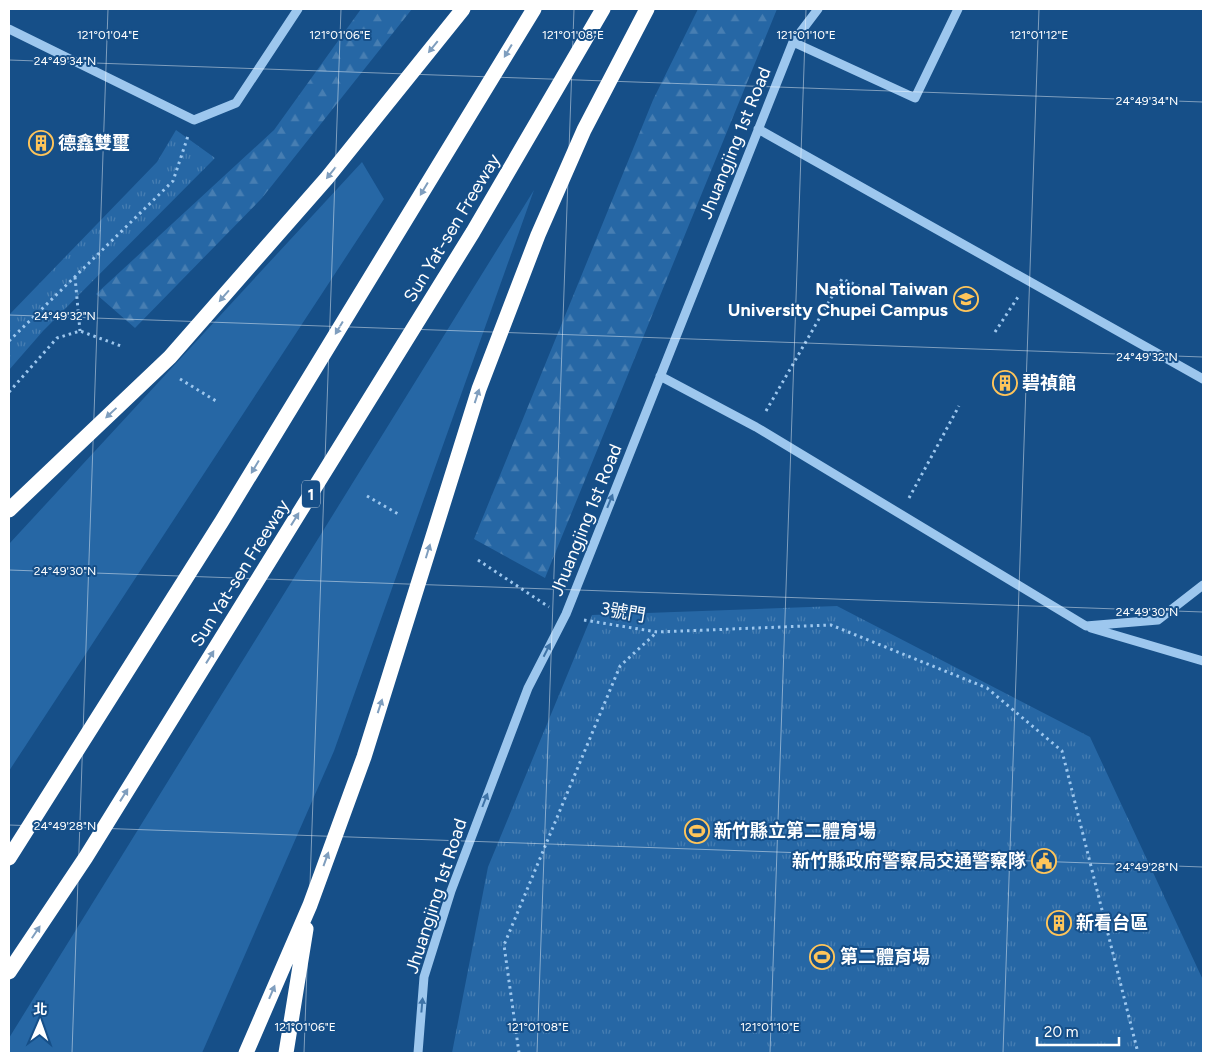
<svg xmlns="http://www.w3.org/2000/svg" width="1212" height="1062" font-family="Figtree,'Noto Sans TC',sans-serif">
<style>
.green{fill:#2667a5}
.forest{fill:url(#forest-firs)}
.park{fill:url(#park-tufts)}
.lines{fill:none;stroke-linecap:round;stroke-linejoin:round}
.path{stroke:#9dc7ee;stroke-width:3;stroke-dasharray:2.5 4;stroke-linecap:butt}
.minor{stroke:#9dc7ee;stroke-width:9}
.highway{stroke:#fff;stroke-width:15}
.oneway{fill:#7f9ebe}
.oneway2{fill:#3e73a7}
.ticks{fill:none;stroke:#fff;stroke-width:1;stroke-opacity:0.45}
.labels{text-anchor:middle;dominant-baseline:central;stroke-width:4;stroke-linejoin:round;paint-order:stroke}
.shield{fill:#164f88;stroke:#b9cadb;stroke-width:1}
.shield-label{font-size:16px;font-weight:bold;fill:#fff}
.poi-label{font-size:18px;font-weight:bold;fill:#fff;stroke:#164f88;text-anchor:start}
.street-label{font-size:18px;fill:#fff;stroke:#164f88}
.ticks-label{font-size:12px;text-anchor:middle;fill:#fff;stroke:#164f88;stroke-width:4;stroke-linejoin:round;paint-order:stroke}
</style>
<defs>
<pattern id="forest-firs" width="22" height="20" patternUnits="userSpaceOnUse" patternTransform="scale(1.25)"><rect width="22" height="20" fill="#2667a5"/><path d="M5 1l3.5 6h-7zM16 11l3.5 6h-7z" fill="#477eb2"/></pattern>
<pattern id="park-tufts" width="24" height="20" patternUnits="userSpaceOnUse" patternTransform="scale(1.25)"><rect width="24" height="20" fill="#2667a5"/><path d="M3 7l-1-3M5 7V3M7 7l1-3M15 17l-1-3M17 17v-4M19 17l1-3" fill="none" stroke="#477eb2"/></pattern>
</defs>
<rect width="100%" height="100%" fill="#164f88"/>
<!-- green -->
<path class="green" d="M362 162 384 199 9 771V544Z
M534 190 334 751 202 1053H9V1038Z"/>
<!-- forest -->
<path class="forest" d="M361 9H412L262 198 135 328 96 294 274 130Z
M698 9H777L545 578 474 539 653 100Z"/>
<!-- park -->
<path class="park" d="M176 130 215 158 43 331 9 370V315L157 162Z
M837 606 1090 737 1203 980V1053H452L488 867 592 615Z"/>
<g class="lines">
<!-- path -->
<path class="path" d="M75 277 80 331
M995 332 1018 297
M9 341 173 181 188 136
M180 379 216 401
M9 392 57 338 80 331 121 346
M766 411 842 279 866 289
M367 496 400 515
M909 498 959 406
M478 560 549 607
M584 620 657 632 831 625 987 688 1062 751 1138 1053
M519 1053 504 945 620 666 656 633"/>
<!-- minor -->
<path class="minor" d="M9 29 194 120 236 103 298 9
M793 42 915 98 958 9
M758 129 1203 379
M660 376 756 427 1086 626 1158 620 1203 585
M1091 628 1203 661
M418 1053 424 977 451 891 528 688 566 614 793 42 818 9"/>
<!-- highway -->
<path class="highway" d="M9 510 170 357 327 178 463 9
M9 858 222 521 534 9
M9 972 86 857 473 232 603 9
M246 1053 310 905 364 757 479 389 538 235 584 130 647 9
M286 1053 306 929"/>
</g>
<!-- one-way arrows -->
<defs><path id="oneway-solid" d="M-6-.8H1V-3.2L6.5 0L1 3.2V.8H-6Z" transform="scale(1.25)"/></defs>
<g class="oneway">
<use href="#oneway-solid" transform="translate(433 47) rotate(129)"/>
<use href="#oneway-solid" transform="translate(508 51) rotate(121)"/>
<use href="#oneway-solid" transform="translate(331 173) rotate(129)"/>
<use href="#oneway-solid" transform="translate(424 189) rotate(121)"/>
<use href="#oneway-solid" transform="translate(224 296) rotate(131)"/>
<use href="#oneway-solid" transform="translate(339 328) rotate(121)"/>
<use href="#oneway-solid" transform="translate(477 396) rotate(-72)"/>
<use href="#oneway-solid" transform="translate(111 413) rotate(137)"/>
<use href="#oneway-solid" transform="translate(255 467) rotate(121)"/>
<use href="#oneway-solid" transform="translate(295 519) rotate(-58)"/>
<use href="#oneway-solid" transform="translate(428 551) rotate(-73)"/>
<use href="#oneway-solid" transform="translate(210 657) rotate(-58)"/>
<use href="#oneway-solid" transform="translate(380 706) rotate(-72)"/>
<use href="#oneway-solid" transform="translate(124 795) rotate(-58)"/>
<use href="#oneway-solid" transform="translate(326 859) rotate(-70)"/>
<use href="#oneway-solid" transform="translate(36 932) rotate(-56)"/>
<use href="#oneway-solid" transform="translate(272 992) rotate(-67)"/>
</g>
<g class="oneway2">
<use href="#oneway-solid" transform="translate(610 501) rotate(-68)"/>
<use href="#oneway-solid" transform="translate(547 650) rotate(-63)"/>
<use href="#oneway-solid" transform="translate(485 800) rotate(-69)"/>
<use href="#oneway-solid" transform="translate(422 1005) rotate(-85)"/>
</g>
<!-- ticks -->
<path class="ticks" d="M9 60 1203 102M9 315 1203 357M9 570 1203 612M9 825 1203 867M72 1053 108 9M304 1053 341 9M537 1053 574 9M770 1053 806 9M1003 1053 1039 9"/>
<!-- icons -->
<defs>
<symbol id="building-ring" viewBox="-11 -11 22 22"><circle r="9.5" fill="#164f88" stroke="#ffc55a" stroke-width="1.5"/><path d="M-4-6H4V6H1V3H-1V6H-4ZM-2.5-4.3h1.7v1.8h-1.7ZM.8-4.3h1.7v1.8H.8ZM-2.5-1h1.7V.8h-1.7ZM.8-1h1.7V.8H.8Z" fill="#ffc55a"/></symbol>
<symbol id="university-ring" viewBox="-11 -11 22 22"><circle r="9.5" fill="#164f88" stroke="#ffc55a" stroke-width="1.5"/><path d="M0-5L7-2L0 1L-7-2ZM-4 1L0 2.5L4 1V4Q0 6-4 4Z" fill="#ffc55a"/></symbol>
<symbol id="stadium-ring" viewBox="-11 -11 22 22"><circle r="9.5" fill="#164f88" stroke="#ffc55a" stroke-width="1.5"/><path d="M0-5a6.5 5 0 1 0 0 10a6.5 5 0 1 0 0-10ZM-3.5-1.8h7v3.6h-7Z" fill="#ffc55a"/></symbol>
<symbol id="civic-ring" viewBox="-11 -11 22 22"><circle r="9.5" fill="#164f88" stroke="#ffc55a" stroke-width="1.5"/><path d="M-.6-6.5H3V-4.5H.6V-3L4-1V1h2V6H-6V1h2V-1L-.6-3ZM-1.2 2.5V6h2.4V2.5Z" fill="#ffc55a"/></symbol>
</defs>
<g fill-rule="evenodd">
<use href="#building-ring" x="27" y="129" width="28" height="28"/>
<use href="#university-ring" x="952" y="285" width="28" height="28"/>
<use href="#building-ring" x="991" y="369" width="28" height="28"/>
<use href="#stadium-ring" x="683" y="817" width="28" height="28"/>
<use href="#civic-ring" x="1030" y="847" width="28" height="28"/>
<use href="#building-ring" x="1045" y="909" width="28" height="28"/>
<use href="#stadium-ring" x="808" y="943" width="28" height="28"/>
</g>
<g class="labels">
<!-- shield labels -->
<rect class="shield" x="302" y="480.5" width="18" height="27" rx="4"/>
<g class="shield-label">
<text x="311" y="494">1</text>
</g>
<!-- poi labels -->
<g class="poi-label">
<text x="58" y="143">德鑫雙璽</text>
<text x="948" y="289" text-anchor="end">National Taiwan<tspan x="948" dy="21">University Chupei Campus</tspan></text>
<text x="1022" y="383">碧禎館</text>
<text x="714" y="831">新竹縣立第二體育場</text>
<text x="1026" y="861" text-anchor="end">新竹縣政府警察局交通警察隊</text>
<text x="1076" y="923">新看台區</text>
<text x="840" y="957">第二體育場</text>
</g>
<!-- street labels -->
<g class="street-label">
<text transform="translate(735 143) rotate(-68)">Jhuangjing 1st Road</text>
<text transform="translate(452 228) rotate(-59)">Sun Yat-sen Freeway</text>
<text transform="translate(586 520) rotate(-68)">Jhuangjing 1st Road</text>
<text transform="translate(240 573) rotate(-58)">Sun Yat-sen Freeway</text>
<text transform="translate(623 612) rotate(10)">3號門</text>
<text transform="translate(436 896) rotate(-72)">Jhuangjing 1st Road</text>
</g>
</g>
<g class="ticks-label">
<text x="108" y="39">121°01'04"E</text>
<text x="340" y="39">121°01'06"E</text>
<text x="573" y="39">121°01'08"E</text>
<text x="806" y="39">121°01'10"E</text>
<text x="1039" y="39">121°01'12"E</text>
<text x="65" y="65">24°49'34"N</text>
<text x="1147" y="105">24°49'34"N</text>
<text x="65" y="320">24°49'32"N</text>
<text x="1147" y="361">24°49'32"N</text>
<text x="65" y="575">24°49'30"N</text>
<text x="1147" y="616">24°49'30"N</text>
<text x="65" y="830">24°49'28"N</text>
<text x="1147" y="871">24°49'28"N</text>
<text x="305" y="1031">121°01'06"E</text>
<text x="538" y="1031">121°01'08"E</text>
<text x="770" y="1031">121°01'10"E</text>
</g>
<!-- border -->
<rect width="1212" height="1062" fill="none" stroke="#ffffff" stroke-width="20"/>
<!-- north arrow -->
<g transform="translate(40 1022) rotate(2)" stroke="#164f88" stroke-width="4" paint-order="stroke">
<path d="M0-4L9 19L0 12L-9 19Z" fill="#ffffff"/>
<text y="-8" font-size="14" font-weight="bold" text-anchor="middle" fill="#ffffff">北</text>
</g>
<!-- scale -->
<path d="M1037 1037v8h82v-8" fill="none" stroke="#ffffff" stroke-width="2.5"/>
<text x="1044" y="1037" font-size="15" fill="#ffffff" stroke="#164f88" stroke-width="4" paint-order="stroke">20 m</text>
</svg>
